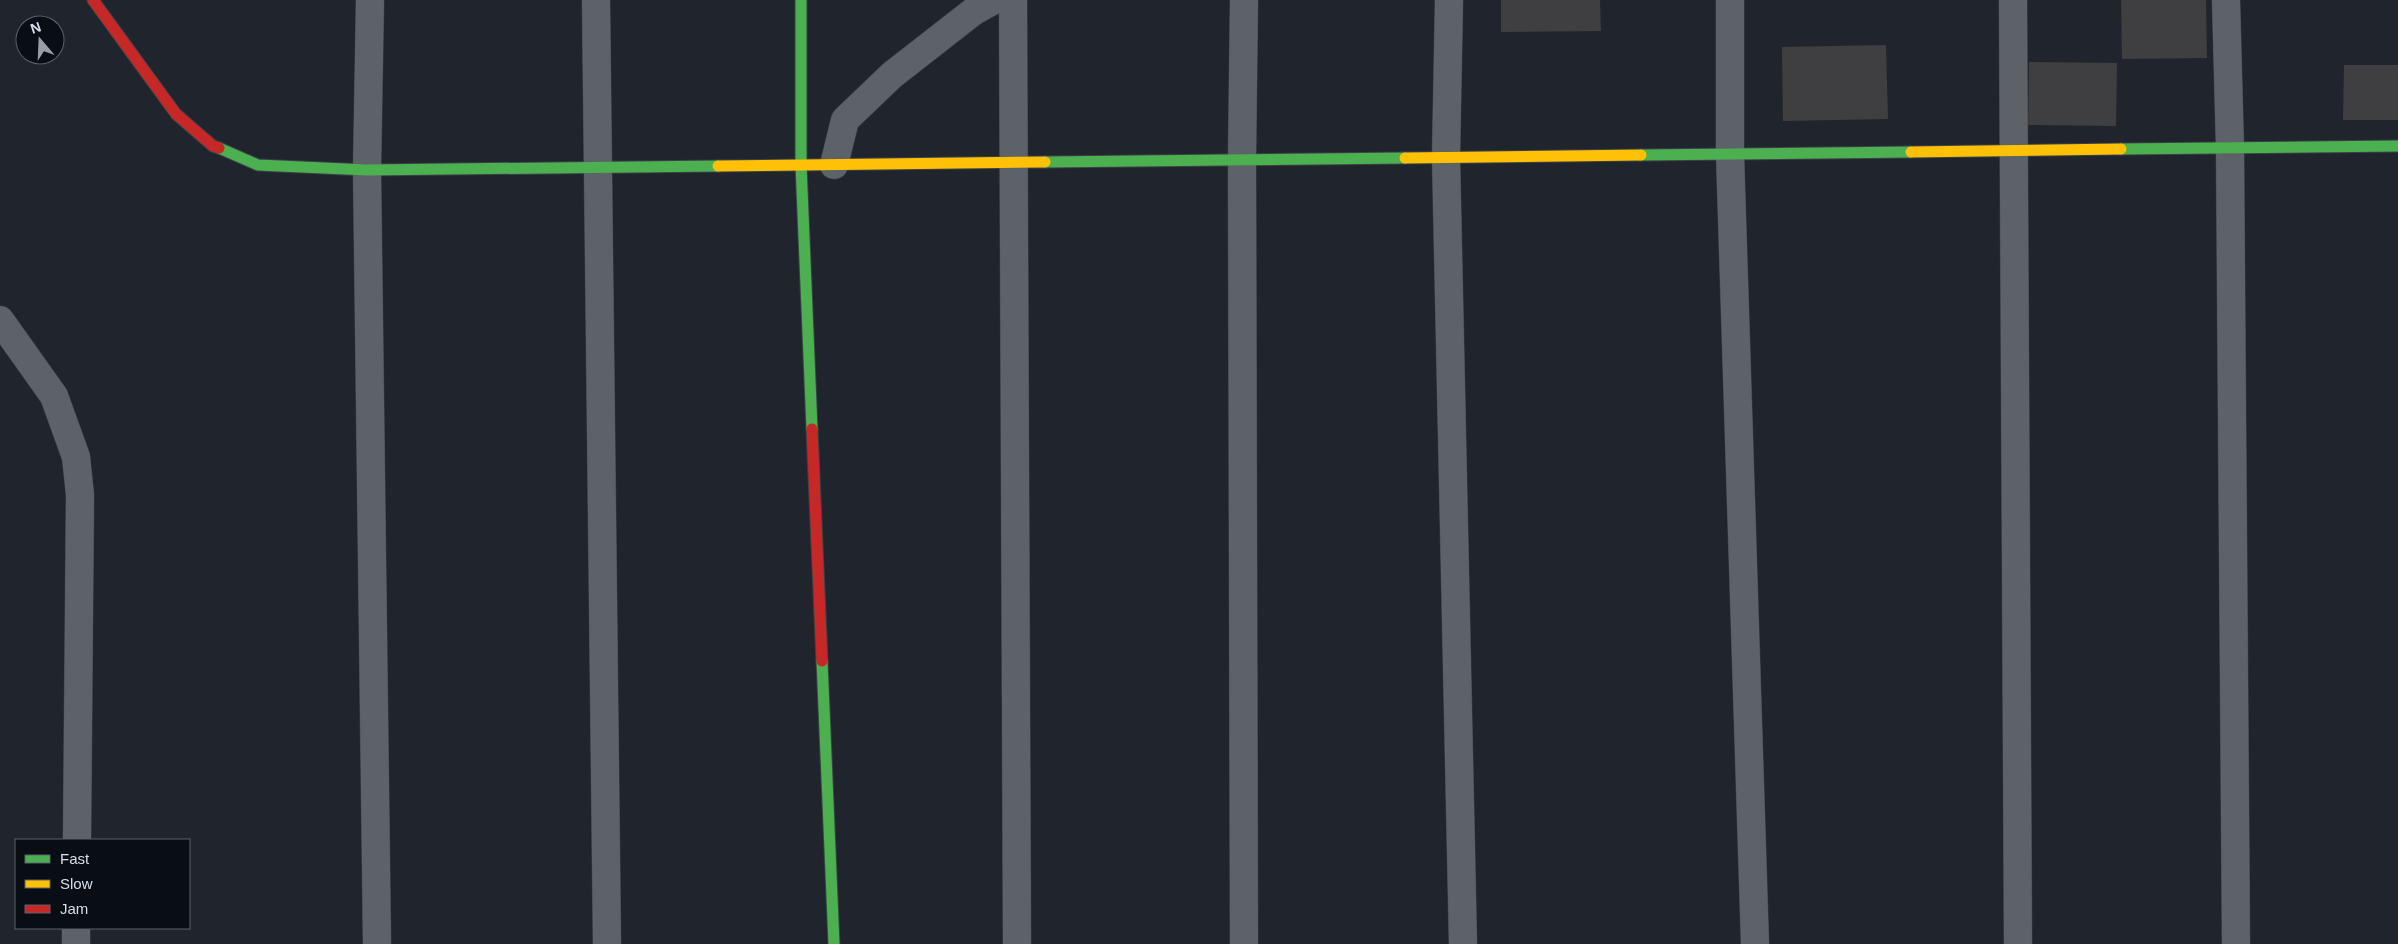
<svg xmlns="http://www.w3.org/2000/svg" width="2398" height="944" font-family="Helvetica,sans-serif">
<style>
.building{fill:#3f3f41}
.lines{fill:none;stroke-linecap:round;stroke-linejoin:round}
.street-casing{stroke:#3c4148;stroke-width:29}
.fast-casing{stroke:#3c4148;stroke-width:13}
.slow-casing{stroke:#3c4148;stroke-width:13}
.jam-casing{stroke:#3c4148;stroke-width:13}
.street{stroke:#5d6168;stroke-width:28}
.fast{stroke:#4caf50;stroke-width:11}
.slow{stroke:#ffc107;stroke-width:11}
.jam{stroke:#c62828;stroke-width:11}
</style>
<rect width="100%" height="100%" fill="#20252d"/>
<!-- building -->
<path class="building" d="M1501 0H1600L1601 31 1501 32Z
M2121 0H2206L2207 58 2122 59Z
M1886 45 1888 119 1783 121 1782 47Z
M2029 62 2117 63 2116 126 2028 125Z
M2344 65H2398V120H2343Z"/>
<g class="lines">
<defs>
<path id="street" d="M370 0 367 170 377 944
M596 0 607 944
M1013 0 1017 944
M1244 0 1242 159 1244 944
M1449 0 1446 157 1463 944
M1730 0V154L1755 944
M2013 0 2018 944
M2226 0 2230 149 2236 944
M834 165 845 120 892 75 974 11 994 0
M0 320 54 396 76 457 80 495 77 840
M76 944V928"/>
<path id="fast" d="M801 0V165L812 429
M219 148 258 165 367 170 718 166
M2121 149 2398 146
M1641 155 1911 152
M1045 162 1405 158
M822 661 834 944"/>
<path id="slow" d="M1911 152 2121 149
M1405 158 1641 155
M718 166 1045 162"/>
<path id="jam" d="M93 0 176 114 213 146 219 148
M812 429 822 661"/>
</defs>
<!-- street casing -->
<use href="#street" class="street-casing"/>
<!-- fast casing -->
<use href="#fast" class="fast-casing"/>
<!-- slow casing -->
<use href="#slow" class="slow-casing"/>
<!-- jam casing -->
<use href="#jam" class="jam-casing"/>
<!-- street -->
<use href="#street" class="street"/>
<!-- fast -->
<use href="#fast" class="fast"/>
<!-- slow -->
<use href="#slow" class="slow"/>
<!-- jam -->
<use href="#jam" class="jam"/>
</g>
<!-- legend -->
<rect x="15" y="839" width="175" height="90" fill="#090d14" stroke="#5c616a"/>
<rect x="25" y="855" width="25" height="8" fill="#4caf50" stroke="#5c616a"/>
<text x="60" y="864" font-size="15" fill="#d9dfea">Fast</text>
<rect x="25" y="880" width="25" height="8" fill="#ffc107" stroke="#5c616a"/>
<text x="60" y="889" font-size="15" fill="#d9dfea">Slow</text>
<rect x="25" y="905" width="25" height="8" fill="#c62828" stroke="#5c616a"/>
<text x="60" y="914" font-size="15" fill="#d9dfea">Jam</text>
<!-- north arrow -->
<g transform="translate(40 40) rotate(341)"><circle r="24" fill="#090d14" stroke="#5c616a"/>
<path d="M0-4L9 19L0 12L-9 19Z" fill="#989ea8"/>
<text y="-8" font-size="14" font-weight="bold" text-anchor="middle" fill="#d9dfea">N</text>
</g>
</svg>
